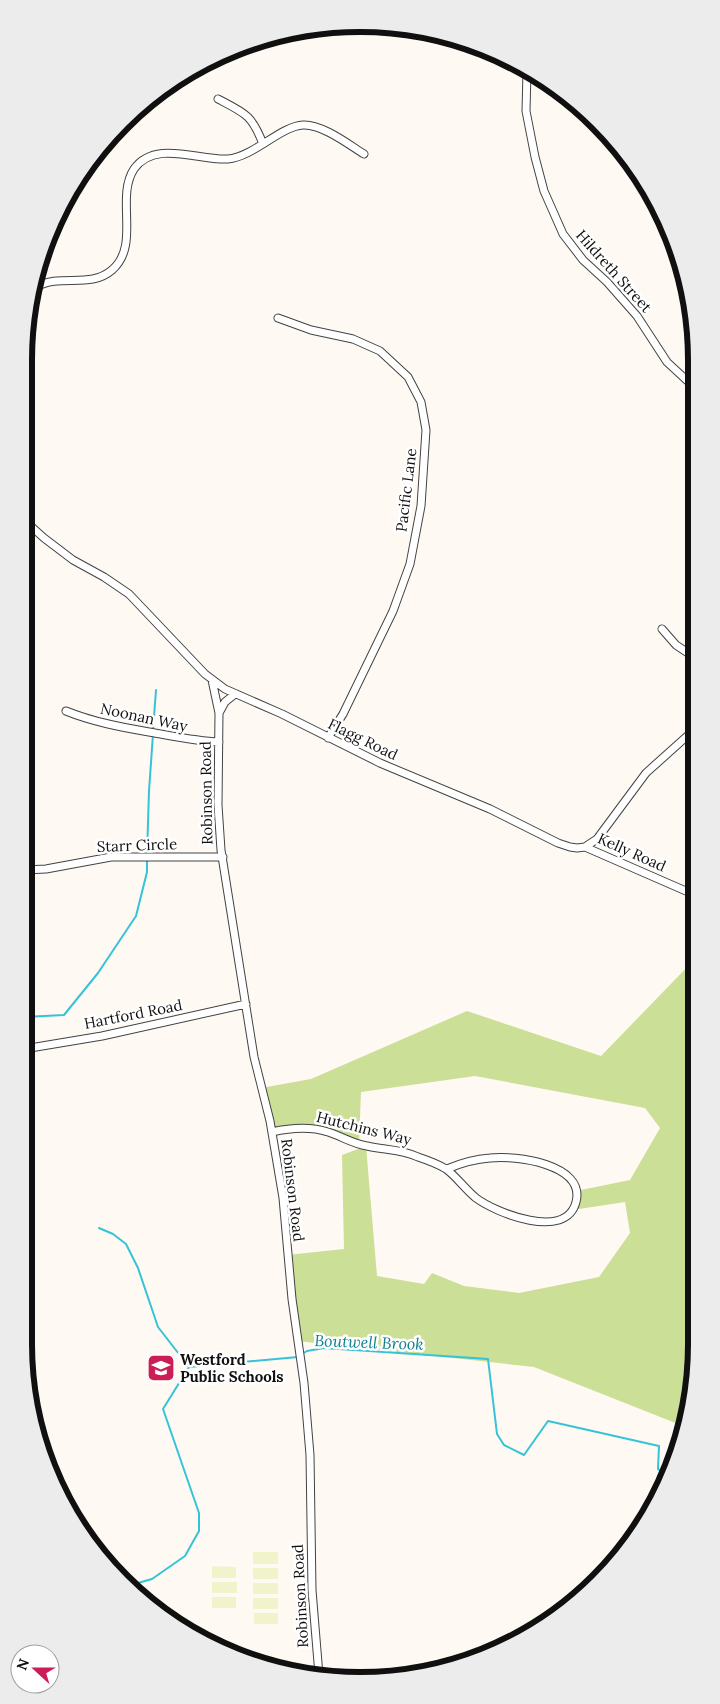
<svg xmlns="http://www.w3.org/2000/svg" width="720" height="1704" font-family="Lora,serif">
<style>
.forest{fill:#ccdf97}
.pitch{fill:#f1f4cb}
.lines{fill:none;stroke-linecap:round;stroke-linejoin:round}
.stream{stroke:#35c4d7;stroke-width:2}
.street-casing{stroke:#434343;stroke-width:9}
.street{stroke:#fff;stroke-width:7}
.labels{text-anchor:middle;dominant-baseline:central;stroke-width:5;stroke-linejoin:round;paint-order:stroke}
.street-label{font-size:15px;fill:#101010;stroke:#fff}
.poi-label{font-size:15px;font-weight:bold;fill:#101010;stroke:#fff;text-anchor:start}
.water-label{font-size:16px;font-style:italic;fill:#0f8095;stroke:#fff}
.rim{fill:none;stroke:#101010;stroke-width:6}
</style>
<rect width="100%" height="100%" fill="#fff9f3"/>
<!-- forest -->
<path class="forest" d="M695 959 696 1344 683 1426 534 1367 297 1341 287 1255 344 1249 342 1155 366 1146 377 1276 424 1284 432 1273 464 1286 519 1293 599 1277 630 1233 625 1202 572 1210 576 1191 630 1180 660 1128 645 1108 475 1076 361 1092 359 1144 310 1128 272 1132 261 1088 311 1079 467 1011 601 1056Z"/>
<!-- pitch -->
<path class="pitch" d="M253 1552H278V1564H253Z
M212 1566 236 1567V1578H212Z
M253 1568H278V1579H253Z
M212 1582H237V1593H212Z
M253 1583H278V1594H253Z
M212 1597H236V1608H212Z
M253 1598H278V1609H253Z
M254 1613H278V1624H254Z"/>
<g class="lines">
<!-- stream -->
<path class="stream" d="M153 730 156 690
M147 855 149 791 153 734
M24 1017 64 1015 98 973 136 916 147 872V859
M99 1228 113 1234 126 1244 138 1268 158 1327 189 1367
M302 1354 307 1351 324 1348 488 1359 497 1434 504 1445 524 1455 548 1421 659 1446 658 1469 667 1477
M131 1585 152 1579 185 1556 199 1531V1513L163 1409 189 1367 298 1357"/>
<defs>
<path id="street" d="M527 71 526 111 535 157 544 191 563 234 583 260 607 282 637 316 667 362 694 387
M218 99C245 113 252 115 263 144
M36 287C61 273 90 289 112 270 141 245 115 198 134 169 155 139 199 161 228 159 253 157 281 126 303 125 322 124 348 144 364 154
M278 318 311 330 353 339 380 351 408 377 421 402 426 430 421 506 410 564 393 611 343 714 328 738
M24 520 44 538 73 560 104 577 129 594 205 674 225 689 282 714 380 763 490 809 558 843 570 847 577 848 585 847 597 839 646 773 695 729
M662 629 676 645 694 657
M212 680 219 713 218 805 221 850 254 1057 270 1121 283 1198 292 1299 304 1383 310 1455 312 1590 319 1675
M66 711C93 722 121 727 149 732 173 736 195 741 219 742
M219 713 225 702 235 694
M585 847 695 895
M24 870 46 869 111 857H223
M24 1049 102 1036 246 1004
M272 1132C290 1128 309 1126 328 1132 341 1136 353 1144 367 1146 384 1150 401 1149 418 1157 427 1160 438 1164 446 1169 456 1176 465 1189 476 1198 496 1213 566 1241 576 1202 586 1164 515 1155 490 1158 475 1159 461 1163 447 1169"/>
</defs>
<!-- street casing -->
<use href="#street" class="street-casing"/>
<!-- street -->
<use href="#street" class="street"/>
</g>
<!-- icons -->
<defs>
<symbol id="school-square" viewBox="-11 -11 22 22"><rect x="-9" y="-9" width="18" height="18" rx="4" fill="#cb1d56" stroke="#fff"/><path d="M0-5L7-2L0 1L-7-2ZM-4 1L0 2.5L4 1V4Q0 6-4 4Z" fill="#fff"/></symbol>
</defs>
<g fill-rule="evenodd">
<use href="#school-square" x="145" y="1352" width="32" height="32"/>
</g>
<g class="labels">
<!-- street labels -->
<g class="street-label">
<text transform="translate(614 271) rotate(48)">Hildreth Street</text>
<text transform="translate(406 490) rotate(-83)">Pacific Lane</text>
<text transform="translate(144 717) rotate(12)">Noonan Way</text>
<text transform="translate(363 739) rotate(26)">Flagg Road</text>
<text transform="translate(206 793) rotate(-91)">Robinson Road</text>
<text transform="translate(137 845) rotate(-2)">Starr Circle</text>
<text transform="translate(632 852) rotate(24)">Kelly Road</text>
<text transform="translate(133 1014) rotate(-11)">Hartford Road</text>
<text transform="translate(364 1128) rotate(14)">Hutchins Way</text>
<text transform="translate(293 1190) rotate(83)">Robinson Road</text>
<text transform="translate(300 1596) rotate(-93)">Robinson Road</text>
</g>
<!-- poi labels -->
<g class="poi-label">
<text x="180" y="1359">Westford<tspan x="180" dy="17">Public Schools</tspan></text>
</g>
<!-- water labels -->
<g class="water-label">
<text transform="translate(369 1342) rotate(2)">Boutwell Brook</text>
</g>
</g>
<!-- crop -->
<path d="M0 0H720V1704H0ZM360 32H360A328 328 0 0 1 688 360V1344A328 328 0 0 1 360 1672H360A328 328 0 0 1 32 1344V360A328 328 0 0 1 360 32Z" fill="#ececec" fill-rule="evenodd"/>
<path class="rim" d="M360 32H360A328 328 0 0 1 688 360V1344A328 328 0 0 1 360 1672H360A328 328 0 0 1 32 1344V360A328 328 0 0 1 360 32Z"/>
<!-- north arrow -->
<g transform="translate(35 1669) rotate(291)"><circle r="24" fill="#ffffff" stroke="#9f9f9f"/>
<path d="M0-4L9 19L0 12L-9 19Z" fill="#cb1d56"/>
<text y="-8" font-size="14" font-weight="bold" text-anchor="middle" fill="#101010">N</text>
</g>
</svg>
